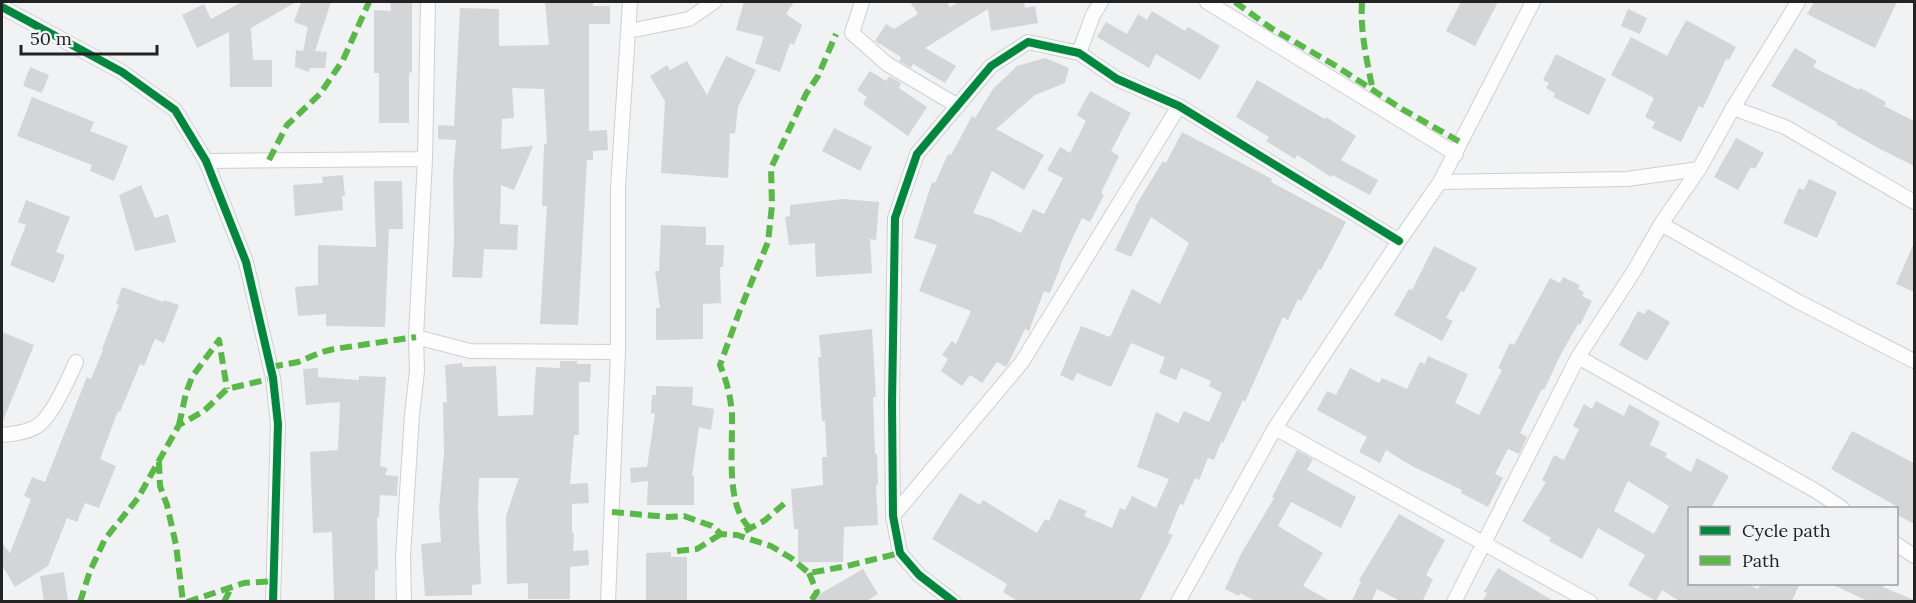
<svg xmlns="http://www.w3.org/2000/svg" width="1916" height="603" font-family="Lora,serif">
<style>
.building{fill:#d4d5d6;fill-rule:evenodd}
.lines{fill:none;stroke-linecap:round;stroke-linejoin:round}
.street-casing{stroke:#cecfd0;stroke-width:16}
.street{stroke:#fdfdfd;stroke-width:14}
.quiet{stroke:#58b947;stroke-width:6;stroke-dasharray:12 6;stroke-linecap:butt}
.cycleway-casing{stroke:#f0f2f4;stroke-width:11}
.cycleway{stroke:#00873e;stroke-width:8}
</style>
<rect width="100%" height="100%" fill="#f1f2f3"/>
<!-- building -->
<path class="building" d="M242 2H296L251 28 253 60H272V87H230L229 32 197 48 182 15 204 4 211 19Z
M301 2H331L315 51 327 52 325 68H310L309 72 295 67 296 50 303 51 308 27 294 22Z
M390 2H412V72L409 73V123H379V73H374V10L391 11Z
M545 2H593V6H610V24H589V131L607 130 608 150 593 151V160H587L578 325 540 324 547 206H542L544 144H547L544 89 512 88 514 118 502 119 501 149 533 146 514 190 501 185 500 224 518 225 517 250 484 249 482 278 452 277 454 241 453 176 456 140 438 139V125L454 126 460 8 499 9V46L549 45Z
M744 2H794L786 14 802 25 794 45 790 43 780 72 755 63 764 37 736 30Z
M910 2H947L950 7 959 2H1024L1025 8 1035 6 1038 23 991 31 988 9 925 48 956 66 945 83 913 64 911 68 899 61 901 57 875 41 886 24 894 29 918 14Z
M1461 2H1498L1475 46 1446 31Z
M1814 2H1897L1875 48 1807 14Z
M1628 9 1647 18 1640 34 1621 26Z
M1152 11 1185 31 1188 27 1220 46 1200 80 1156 54 1149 68 1097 37 1106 22 1127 34 1138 14 1147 20Z
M1686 20 1736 47 1729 60 1726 59 1703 108 1699 106 1681 142 1652 128 1655 122 1645 117 1654 98 1611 75 1631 37 1667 56Z
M1795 48 1817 61 1813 67 1859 90 1860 88 1886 102 1884 106 1914 121V166L1876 147 1836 124 1837 122 1771 86Z
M1556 54 1606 79 1589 115 1553 97 1555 93 1546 88 1549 83 1543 80Z
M726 56 756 70 738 107 735 134 730 133 728 178 661 173 665 101 650 76 667 65 670 70 687 61 707 95Z
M1045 58 1069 68 1065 83 1035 95 996 129 1044 155 1024 190 992 171 973 213 992 219 1021 233 1033 209 1044 214 1063 178 1047 170 1060 147 1070 153 1086 121 1077 115 1090 91 1131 113 1111 151 1119 156 1101 193 1104 195 1090 222 1082 218 1060 265H1061L1050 293 1044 291 1029 331 1025 329 1008 364 1006 367 997 362 982 383 970 375 962 386 941 371 948 359 942 355 952 341 956 344 971 311 919 291 937 245 914 238 932 182 935 183 948 154 951 155 972 116 975 118 993 89 1017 66Z
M30 67 49 75 42 93 23 86Z
M870 71 886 81 889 76 901 83 899 88 927 107 908 136 863 104 867 97 857 90Z
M1257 80 1325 119 1326 117 1356 136 1341 160 1378 180 1370 195 1332 175 1331 177 1297 155 1295 159 1266 141 1269 137 1236 117Z
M32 97 94 122 90 131 128 146 114 181 90 171 92 165 17 136Z
M834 128 872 147 860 171 822 151Z
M1182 132 1272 179 1271 182 1346 222 1321 270 1319 269 1301 301 1298 299 1288 320 1283 317 1245 402 1243 400 1223 443 1221 442 1214 460 1208 458 1199 480 1195 478 1183 505 1180 504 1168 533 1173 535 1139 602H1019L1003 592 1007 584 932 539 960 493 980 505 983 500 1037 533 1045 519 1049 521 1059 499 1087 511 1084 516 1112 528 1120 508 1125 510 1132 496 1156 508 1169 479 1137 467 1156 412 1178 423 1184 411 1209 422 1222 393 1209 386 1211 381 1181 368 1176 380 1159 373 1165 357 1131 343 1111 387 1077 373 1073 381 1060 375 1081 326 1110 337 1132 289 1160 304 1189 243 1151 217 1131 257 1115 250 1136 207H1135L1163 161 1166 163Z
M1736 138 1764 153 1755 169 1751 167 1738 190 1714 177Z
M343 175 345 196H342L343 210 295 216 293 185 323 183 322 177Z
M1809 179 1837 192 1817 238 1783 223 1799 188 1804 190Z
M374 181H402L403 229H389L385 327 326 326V314L298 316 295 287 318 285V245L376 247Z
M141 185 155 218 168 214 176 242 135 251 119 195Z
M843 199 879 202 876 240 870 239 872 273 816 277 815 243 789 245 785 217 790 216V205Z
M26 200 70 217 56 252 65 255 54 283 10 265 26 225 18 222Z
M661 225 706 227V245H724L723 267H720L721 303 703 304V339L656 340V308H660L655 271H659Z
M1914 243V292L1896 284Z
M1434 246 1477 268 1464 292 1461 291 1446 318 1453 321 1442 341 1394 315 1409 289 1412 290Z
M1563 277 1580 285 1578 289 1584 292 1582 296 1592 301 1580 325 1578 324 1560 356 1544 390 1542 389 1520 433 1527 437 1519 454 1508 449 1495 474 1503 478 1488 507 1461 493 1462 490 1412 466 1386 450 1380 463 1359 452 1367 437 1317 410 1327 391 1336 395 1350 368 1379 383 1382 378 1407 389 1420 362 1425 364 1428 356 1468 374 1455 403 1479 415 1502 370 1498 368 1510 343 1514 345 1550 278 1560 283Z
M122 287 163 302 164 300 179 305 164 343 155 339 144 366 140 364 120 412 118 411 100 459 116 466 99 508 85 503 77 522 67 518 48 566 15 587 2 565V543L10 553 31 499 24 496 32 477 45 482 87 377 91 379 103 350 102 349 119 305 116 304Z
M1648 309 1670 322 1647 361 1619 345 1638 311 1644 314Z
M872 329 876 397H873L875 454H877L878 485H876L878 525 844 527 843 562H798V529H794L791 489 823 485 822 457H827L825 421H822L818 357H821L819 335Z
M2 332 34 345 2 423Z
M560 361H577V364H591L590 382H579V435H574L570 484 588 483 589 503 572 504V533H574L573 551 588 550 589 565 570 567V599H528V583L507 584 506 516 519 478H479L478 510 481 584 472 585V595L425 596 421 544 441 542 439 509 444 454 443 402H447L445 365 462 363 463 367 496 366 498 416 533 415 536 367 560 368Z
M318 368V377L359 380V376L386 377 380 466 388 468 385 475 398 476 397 496 380 495 379 518H377L378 570H375V602H334L332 532 313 533 310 452 338 450 340 402 306 405 303 369Z
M656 386 693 387 692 405 714 409 711 430 699 427 692 476H694V505H647L648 481 631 483 630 468 647 467 655 414 651 413 652 395H656Z
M1596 401 1624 416 1629 404 1660 422 1650 445 1667 453 1665 457 1691 472 1697 458 1729 476 1711 508H1689V584H1747L1758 589 1761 584H1800L1791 602H1681L1662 590 1656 601 1628 585 1645 555 1598 528 1582 559 1549 541 1551 538 1522 521 1546 482 1542 480 1554 455 1564 460 1579 429 1573 426 1584 404 1592 409ZM1628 481 1669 506 1654 534 1614 511Z
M1852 431 1914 463V524L1896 514V508H1894L1896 506 1831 469Z
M1297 450 1313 459 1307 470 1356 497 1341 528 1291 502 1278 526 1323 553 1303 586 1332 602H1257L1240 593 1239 596 1225 589 1241 554 1274 498 1272 497Z
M1399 514 1445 540 1426 575 1433 579 1422 602H1402L1377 589 1371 602H1351L1361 582 1359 580Z
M671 552V557H687V602H646V553Z
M1498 568 1555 602H1482L1487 593 1484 592Z
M863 569 878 594 865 602H806Z
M64 572 68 602H44L40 576Z
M1831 584H1884L1883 587 1914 600V602H1870Z"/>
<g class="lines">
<defs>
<path id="street" d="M862 2 852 33 887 64 958 106
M1207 2 1456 154
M2 7 122 72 175 110 206 161 246 262 273 378 278 424 273 602
M629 31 689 19 714 2
M1079 53 1093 15 1101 2
M1733 108 1785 127 1914 202
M206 161 425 159
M1440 182 1627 179 1699 169
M1661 224 1797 301 1914 361
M416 337 470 351 618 352
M1578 357 1816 491 1842 508
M1275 428 1590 602
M2 435C14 434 32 432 41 423 54 412 69 378 76 362
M893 516 1022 362 1179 106
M1896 544 1914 556
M404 602 403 557 412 415 417 371 416 337 425 159 428 2
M608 602 618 352V187L630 2
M954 602 919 575 900 553 893 516 892 403 895 218 917 154 991 66 1028 42 1079 53 1117 79 1179 106 1399 241
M1178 602 1275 428 1399 241 1440 182 1533 2
M1454 602 1578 357 1634 271 1661 224 1699 169 1733 108 1798 2"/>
</defs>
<!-- street casing -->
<use href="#street" class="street-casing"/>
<!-- street -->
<use href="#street" class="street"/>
<!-- quiet -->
<path class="quiet" d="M1235 2 1271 28 1336 66 1402 109 1462 143
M1362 2C1360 32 1367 61 1373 91
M269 160 287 125 320 94 343 60 369 2
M271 367 298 362 322 352 334 349 416 337
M179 425 186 393 192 377 219 340 227 389
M159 462 160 486 167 505 176 545 183 602
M612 512 668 517 684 516 712 526 721 534 737 535 771 546 791 558 809 573 847 566 900 553
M750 528C725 506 733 447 732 415 731 398 727 382 720 365L740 310 768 242 772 205 771 168 806 94 818 76 836 34
M745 531 764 521 785 503
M677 551 697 549 721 534
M809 573 817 592 810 602
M80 602 90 571 105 539 138 498 179 425 204 411 227 389 273 378
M187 602 244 583 274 581
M224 602 232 586"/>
<defs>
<path id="cycleway" d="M2 7 122 72 175 110 206 161 246 262 273 378 278 424 273 602
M954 602 919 575 900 553 893 516 892 403 895 218 917 154 991 66 1028 42 1079 53 1117 79 1179 106 1399 241"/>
</defs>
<!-- cycleway casing -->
<use href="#cycleway" class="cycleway-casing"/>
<!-- cycleway -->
<use href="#cycleway" class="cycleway"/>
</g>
<!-- border -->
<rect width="1916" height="603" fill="none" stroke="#232324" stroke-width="6"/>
<!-- legend -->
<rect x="1688" y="507" width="210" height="78" fill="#f0f2f4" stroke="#9e9fa1" stroke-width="1.5"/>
<rect x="1700" y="526" width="30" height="9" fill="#00873e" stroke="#9e9fa1" stroke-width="1.5"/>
<text x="1742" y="537" font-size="18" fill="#232324">Cycle path</text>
<rect x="1700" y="556" width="30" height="9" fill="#58b947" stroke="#9e9fa1" stroke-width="1.5"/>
<text x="1742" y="567" font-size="18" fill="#232324">Path</text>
<!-- scale -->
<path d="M21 45v9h136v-9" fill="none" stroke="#232324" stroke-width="3"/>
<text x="30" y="45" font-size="18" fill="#232324" stroke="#f0f2f4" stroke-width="4.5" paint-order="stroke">50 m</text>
</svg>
